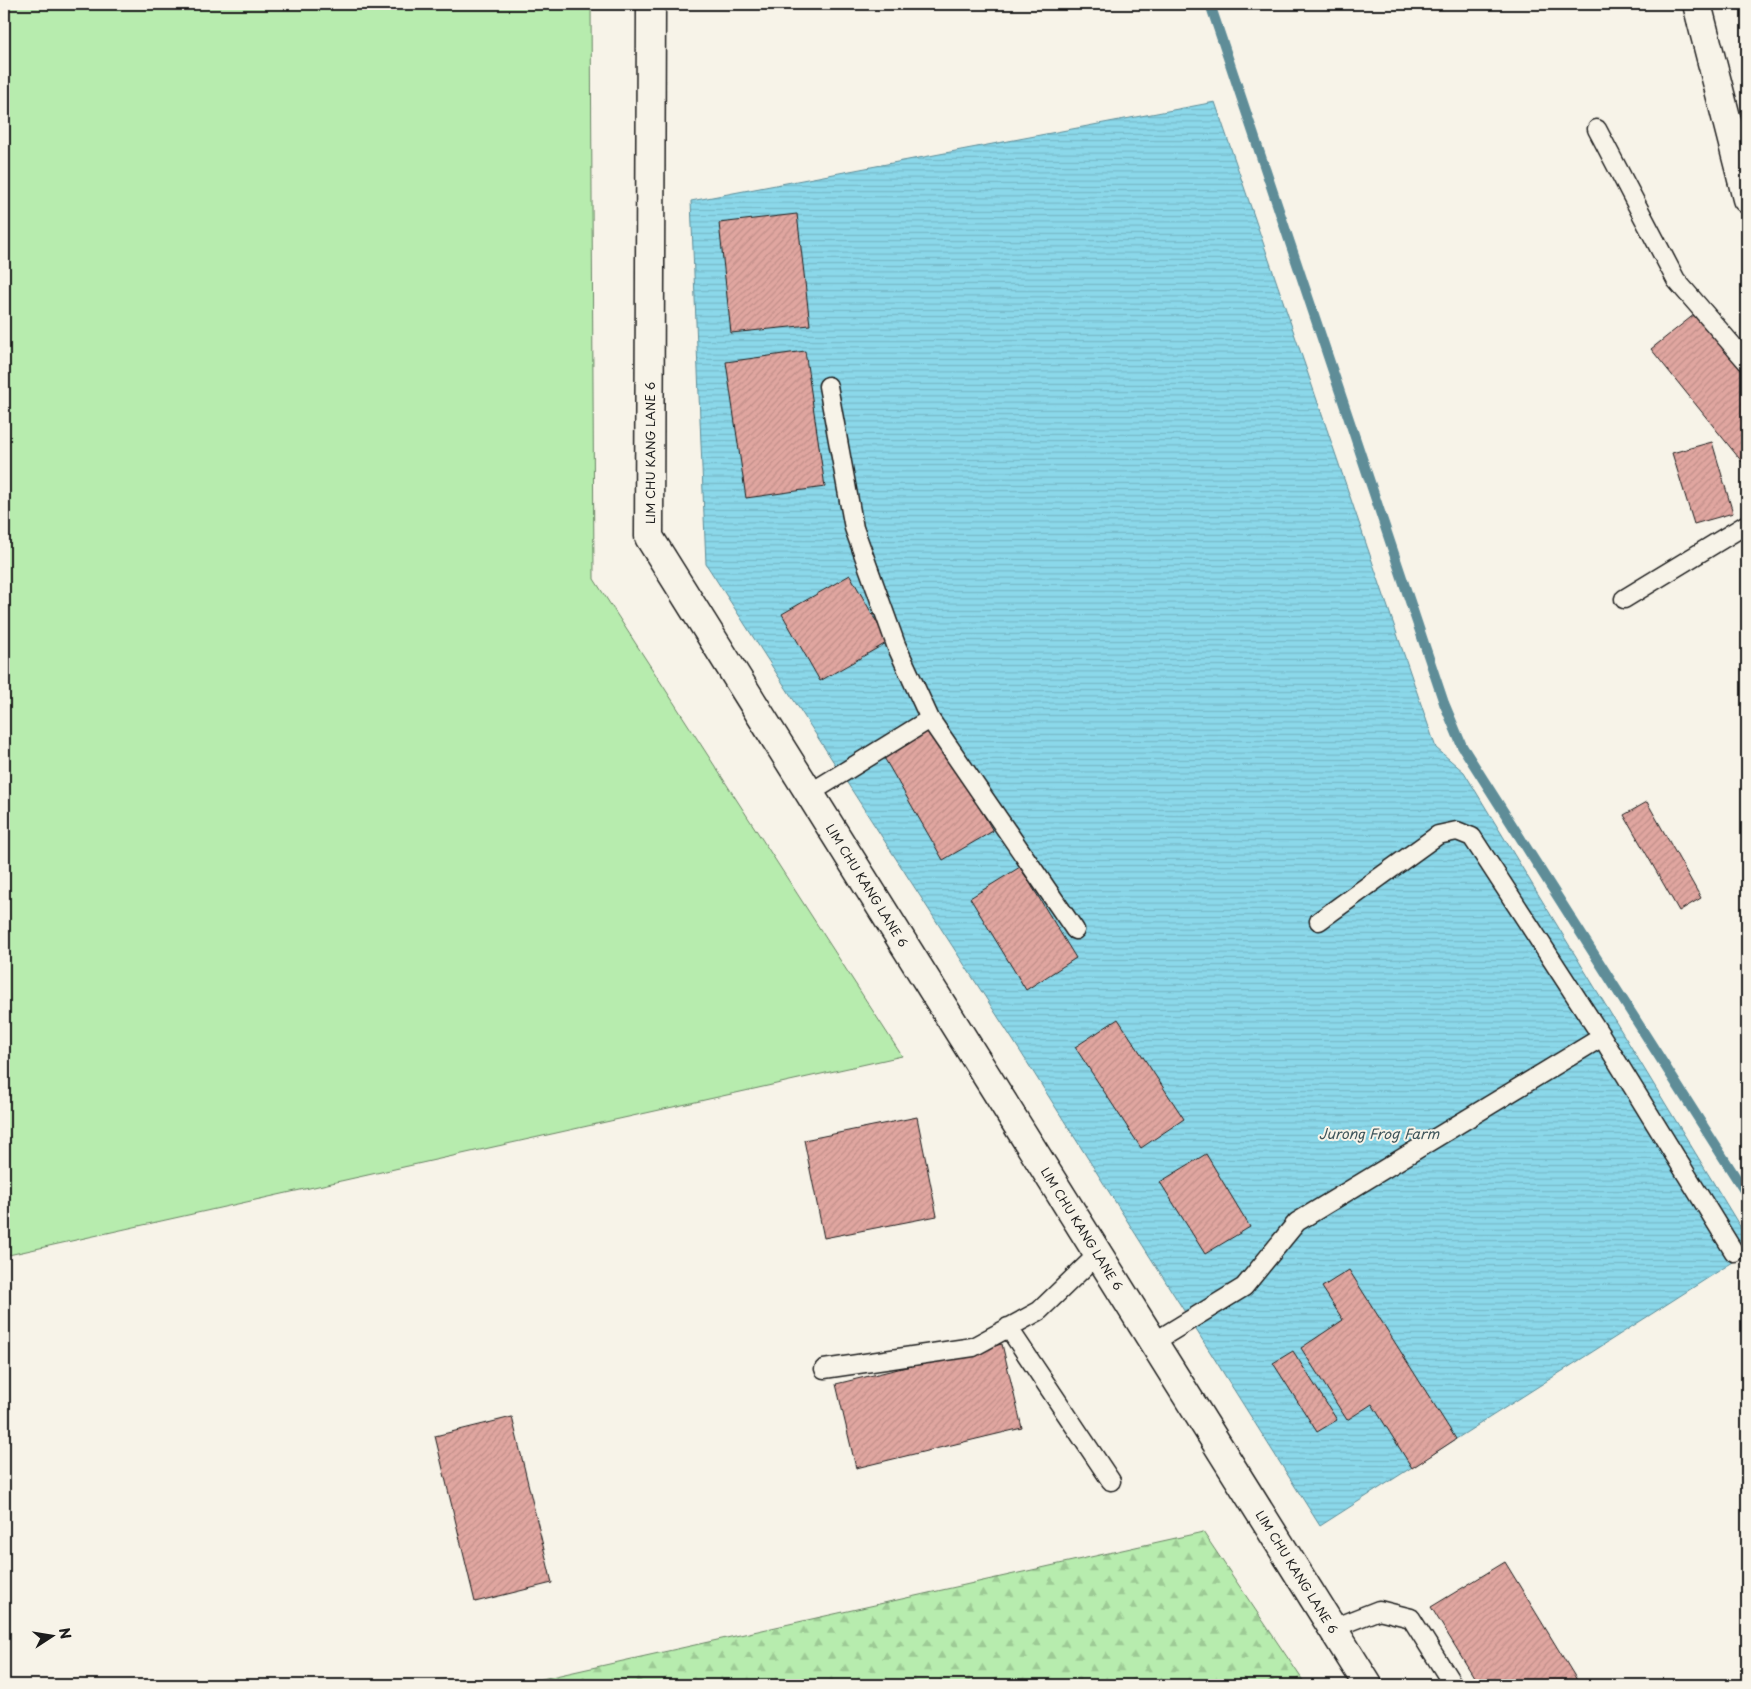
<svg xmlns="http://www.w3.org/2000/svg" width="1751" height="1689" font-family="'Playpen Sans',sans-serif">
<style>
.grass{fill:#b7ecae;stroke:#6a8465}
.forest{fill:url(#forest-firs);stroke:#6a8465}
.water{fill:url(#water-rules);stroke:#5f8d98}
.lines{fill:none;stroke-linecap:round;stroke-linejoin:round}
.stream{stroke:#5f8d98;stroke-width:10}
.building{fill:url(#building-hatch);stroke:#1c1c1c}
.lane-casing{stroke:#1c1c1c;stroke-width:21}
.street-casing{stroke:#1c1c1c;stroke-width:31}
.lane{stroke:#f7f3e8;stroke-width:18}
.street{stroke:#f7f3e8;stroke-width:28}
.labels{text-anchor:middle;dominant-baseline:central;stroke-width:4;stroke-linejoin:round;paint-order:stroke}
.street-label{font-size:12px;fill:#1c1c1c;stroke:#f7f3e8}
.water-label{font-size:14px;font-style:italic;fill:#3d545a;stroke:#f7f3e8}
</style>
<defs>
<pattern id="forest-firs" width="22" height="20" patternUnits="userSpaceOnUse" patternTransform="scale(1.25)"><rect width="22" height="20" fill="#b7ecae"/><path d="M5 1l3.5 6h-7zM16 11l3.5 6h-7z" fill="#9dca95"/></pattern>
<pattern id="water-rules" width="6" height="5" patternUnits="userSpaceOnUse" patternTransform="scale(1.25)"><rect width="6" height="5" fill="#8bd8ea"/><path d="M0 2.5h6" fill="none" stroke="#77b9c8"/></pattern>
<pattern id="building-hatch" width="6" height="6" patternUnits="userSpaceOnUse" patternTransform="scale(1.25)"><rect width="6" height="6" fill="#e0a6a0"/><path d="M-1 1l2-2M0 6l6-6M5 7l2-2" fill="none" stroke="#c08e89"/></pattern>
</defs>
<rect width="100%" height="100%" fill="#f7f3e8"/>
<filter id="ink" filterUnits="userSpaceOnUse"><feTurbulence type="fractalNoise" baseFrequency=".02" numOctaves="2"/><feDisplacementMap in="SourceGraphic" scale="10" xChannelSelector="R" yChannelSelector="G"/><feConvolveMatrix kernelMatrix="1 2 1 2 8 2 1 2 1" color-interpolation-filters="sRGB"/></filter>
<g filter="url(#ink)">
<!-- grass -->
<path class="grass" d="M4 4H591L594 579 902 1056 4 1256Z"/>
<!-- forest -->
<path class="forest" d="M1203 1532 1306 1685H515Z"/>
<!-- water -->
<path class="water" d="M1215 102 1436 748 1464 772 1747 1238V1253L1320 1526 1020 1051 706 564 691 201Z"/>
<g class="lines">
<!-- stream -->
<path class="stream" d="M1210 4 1444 703 1462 746 1747 1195"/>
</g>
<!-- building -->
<path class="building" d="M797 214 810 325 731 333 719 223Z
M1700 310 1747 369V468L1651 349Z
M805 351 825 487 746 498 726 362Z
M1712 442 1733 513 1694 524 1672 453Z
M850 575 888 642 820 681 782 614Z
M932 726 993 831 943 860 882 754Z
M1647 802 1701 898 1679 911 1624 815Z
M1020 867 1076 958 1026 990 970 898Z
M1118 1019 1184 1119 1141 1148 1075 1047Z
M917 1117 937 1216 824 1238 804 1140Z
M1206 1154 1250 1227 1205 1254 1160 1182Z
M1349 1270 1456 1439 1412 1468 1372 1404 1347 1420 1301 1348 1343 1320 1322 1287Z
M1002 1344 1022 1428 856 1468 836 1384Z
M1293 1351 1337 1420 1317 1432 1273 1363Z
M512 1417 552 1583 475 1602 435 1436Z
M1505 1562 1580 1685H1479L1431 1607Z"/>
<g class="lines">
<defs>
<path id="lane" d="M1597 129 1676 280 1747 362
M828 386 854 528 896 645 930 719 1075 930
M1624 599 1747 524
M810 793 930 719
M1319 921 1438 835 1457 831 1472 837 1602 1037 1734 1252
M1008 1327 1111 1481
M1154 1342 1244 1287 1297 1222 1602 1037
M824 1369 973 1347 1039 1311 1098 1254
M1333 1628 1379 1610 1411 1618 1453 1685"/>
<g id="street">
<path id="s1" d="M651 4 649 537 1368 1685"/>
<path d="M1697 4 1747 199"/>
</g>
</defs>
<!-- lane casing -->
<use href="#lane" class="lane-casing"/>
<!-- street casing -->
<use href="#street" class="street-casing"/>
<!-- lane -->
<use href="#lane" class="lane"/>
<!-- street -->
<use href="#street" class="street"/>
</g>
</g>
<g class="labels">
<!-- street labels -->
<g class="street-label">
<text transform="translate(650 453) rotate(-90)">LIM CHU KANG LANE 6</text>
<text stroke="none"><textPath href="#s1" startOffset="944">LIM CHU KANG LANE 6</textPath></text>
<text stroke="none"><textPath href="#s1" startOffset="1349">LIM CHU KANG LANE 6</textPath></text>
<text stroke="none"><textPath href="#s1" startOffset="1754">LIM CHU KANG LANE 6</textPath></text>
</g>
<!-- water labels -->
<g class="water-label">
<text x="1379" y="1133">Jurong Frog Farm</text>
</g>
</g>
<!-- margin -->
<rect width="1751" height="1689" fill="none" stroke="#f7f3e8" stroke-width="20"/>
<rect x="10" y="10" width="1731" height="1669" fill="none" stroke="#1c1c1c" stroke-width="2" filter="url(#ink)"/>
<!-- north arrow -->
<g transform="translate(52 1636) rotate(78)" stroke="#f7f3e8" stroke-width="4" paint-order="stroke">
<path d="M0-4L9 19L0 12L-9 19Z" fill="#1c1c1c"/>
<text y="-8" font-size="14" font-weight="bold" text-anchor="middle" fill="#1c1c1c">N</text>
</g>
</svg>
